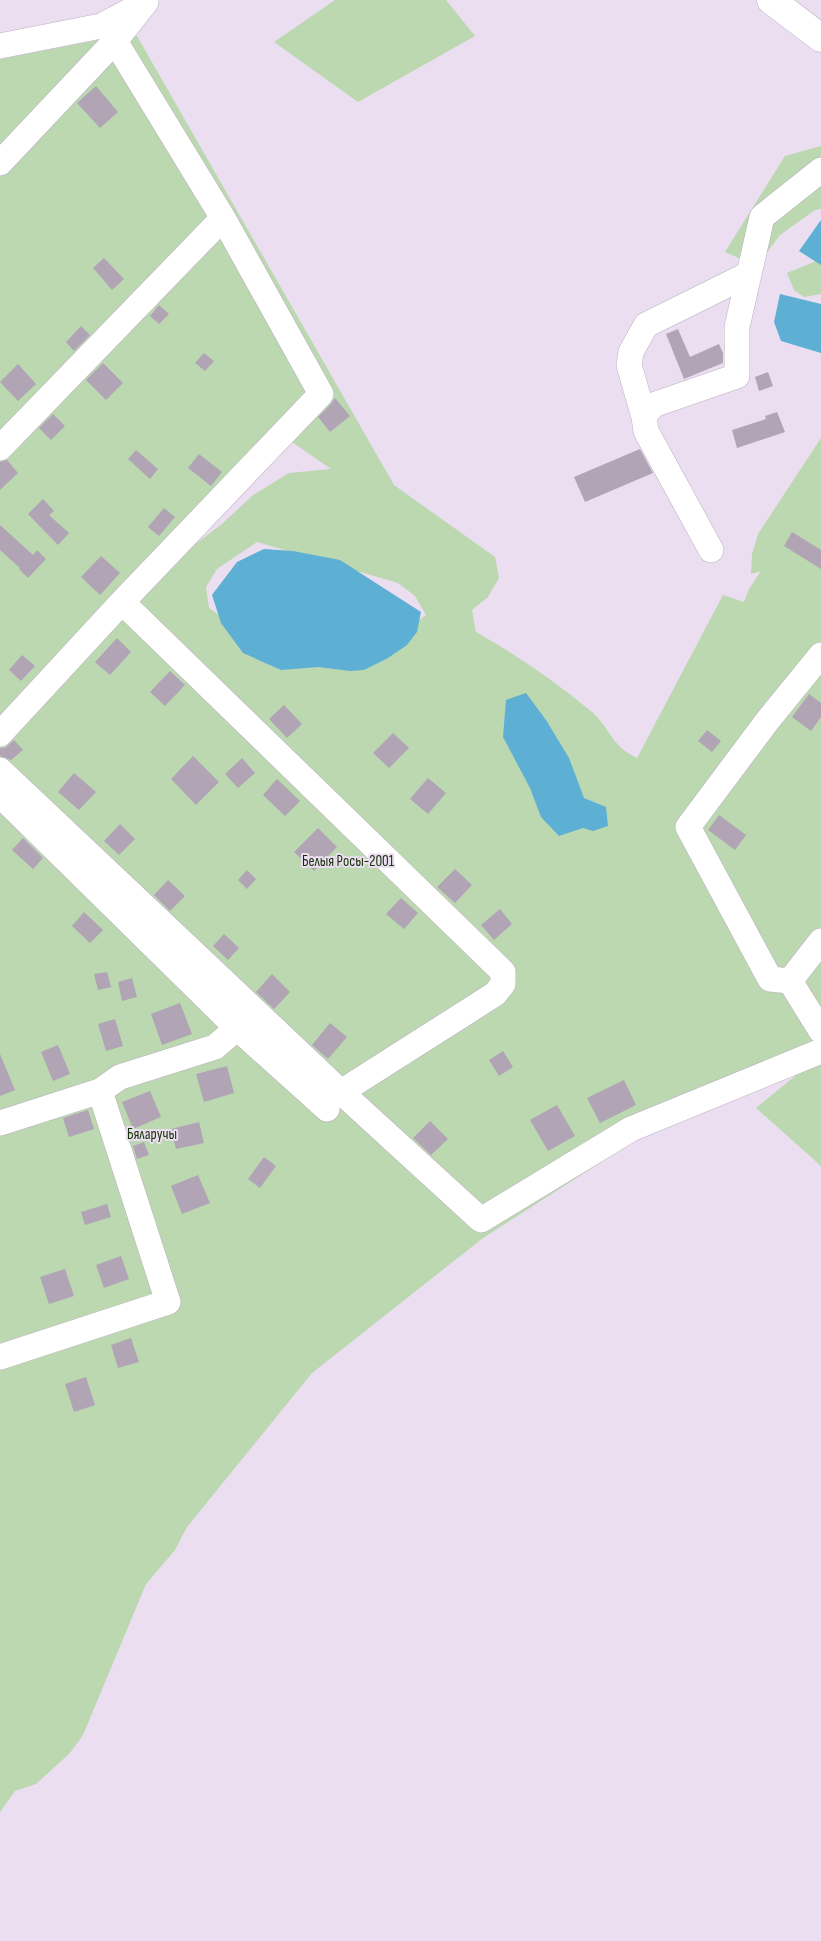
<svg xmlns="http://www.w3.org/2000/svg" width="821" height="1941" font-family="'Sofia Sans Condensed',sans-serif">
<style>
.green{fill:#bbd8b0;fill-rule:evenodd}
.water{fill:#5dafd4}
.building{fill:#b0a4b5}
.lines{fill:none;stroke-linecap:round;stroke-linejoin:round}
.minor-casing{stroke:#bbafc0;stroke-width:26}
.major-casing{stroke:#bbafc0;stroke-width:29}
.minor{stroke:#fff;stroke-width:25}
.major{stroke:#fff;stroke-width:28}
.labels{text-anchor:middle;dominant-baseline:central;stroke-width:4;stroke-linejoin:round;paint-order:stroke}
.park-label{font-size:15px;fill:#153106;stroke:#ebdef0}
</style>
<rect width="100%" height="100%" fill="#ebdef0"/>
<!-- green -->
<path class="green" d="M335 0H446L475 36 358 102 274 42Z
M137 36 394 485 495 557 499 578 488 597 472 610 476 632C517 655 556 682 592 712 611 729 610 745 637 758L723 595 744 602 749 589 761 571 751 574 752 554 758 534 821 438V1166L756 1108 810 1064 642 1136 483 1238 312 1373 187 1527 175 1550 146 1584 83 1735 70 1753 36 1784 15 1791 0 1812V59L98 40ZM289 440 331 469 289 473 253 495 222 524 177 558ZM257 542 398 583 415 596 426 615 394 639 278 657 209 608 206 587 217 569Z
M821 146V209L815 210 780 235 757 266 725 252 785 156Z
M821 259V294L804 297 794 290 787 273Z"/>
<!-- water -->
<path class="water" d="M821 220V265L799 251Z
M780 294 821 304V353L781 341 774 322Z
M264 549 293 551 340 560 421 612 417 632 407 645 388 658 364 670 350 671 318 667 281 670 243 653 221 623 212 595 237 562Z
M526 693 546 720 569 758 584 798 606 807 608 826 593 831 583 828 559 836 541 817 530 788 503 737 506 700Z"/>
<!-- building -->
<path class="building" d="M96 86 118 112 100 128 77 103Z
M104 258 124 279 112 290 93 268Z
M159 305 169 314 159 324 150 316Z
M81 326 90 335 74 351 66 342Z
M678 329 690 357 719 344 723 353V363L684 379 666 334Z
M204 353 214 361 205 371 195 363Z
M103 363 123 383 106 400 86 380Z
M18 364 36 384 18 401 0 382Z
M768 372 773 386 759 391 755 377Z
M335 398 350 416 330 432 318 417 331 404Z
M777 412 785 432 737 448 732 430 766 419 765 416Z
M53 414 65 426 51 440 39 428Z
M640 449 653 473 585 502 574 477Z
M136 450 158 469 150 479 128 459Z
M199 454 222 472 211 486 188 468Z
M7 460 18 473 0 490V462Z
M43 499 54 511 49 515 69 533 58 545 28 514Z
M164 508 175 517 159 536 148 527Z
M0 525 33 555 37 550 46 559 28 578 19 569 20 568 0 550Z
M792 532 821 550V569L784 546Z
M101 556 120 573 100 595 81 577Z
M117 638 131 652 110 675 95 662Z
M22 655 35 666 21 681 9 670Z
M170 671 185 685 165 706 150 692Z
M809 694 821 703V717L811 731 792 717Z
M284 705 302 724 287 738 269 719Z
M707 730 721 741 712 752 698 741Z
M393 733 409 748 389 768 373 753Z
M14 740 23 750 11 760 0 756V748H5Z
M193 756 219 782 196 805 171 779Z
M242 758 255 773 238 788 225 774Z
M74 773 96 792 79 810 58 792Z
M428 778 446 793 428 814 410 799Z
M277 779 300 801 285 816 263 795Z
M719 815 746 835 735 850 708 830Z
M120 824 135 839 119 855 104 841Z
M318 828 337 847 314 871 294 852Z
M23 838 43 858 33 869 12 850Z
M455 869 472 885 455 903 437 887Z
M247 870 256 879 247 889 238 880Z
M168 880 185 896 170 911 154 895Z
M401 898 418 913 404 929 386 914Z
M500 909 512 924 494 940 481 925Z
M84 912 103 930 90 943 72 926Z
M224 934 239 948 228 960 213 946Z
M107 972 111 987 98 990 94 974Z
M272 974 290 992 274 1009 256 992Z
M132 978 137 997 122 1001 118 982Z
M180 1003 192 1034 162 1045 151 1014Z
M115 1019 123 1046 106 1051 98 1024Z
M330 1023 347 1037 328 1059 312 1045Z
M58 1045 70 1074 53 1081 41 1052Z
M503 1051 513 1067 499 1076 489 1060Z
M0 1054 15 1090 0 1096Z
M227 1066 234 1093 204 1102 196 1074Z
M624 1080 636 1105 600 1123 587 1098Z
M150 1091 161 1117 133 1129 122 1102Z
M557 1105 575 1136 548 1151 530 1120Z
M88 1110 94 1129 69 1137 63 1118Z
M430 1121 448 1139 431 1155 413 1138Z
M199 1122 204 1143 176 1149 171 1129Z
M144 1142 149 1155 137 1159 133 1146Z
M264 1157 276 1166 260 1188 248 1179Z
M198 1175 210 1203 182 1214 171 1186Z
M107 1204 111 1217 85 1225 81 1212Z
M121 1256 129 1279 104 1288 96 1265Z
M65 1269 74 1296 49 1304 40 1277Z
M131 1338 139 1362 118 1368 111 1345Z
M86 1377 95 1405 74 1412 65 1384Z"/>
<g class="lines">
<defs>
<path id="minor" d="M0 46 101 26 135 8
M0 163 115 41 146 2
M644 417 629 365 631 352 646 325 749 274
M0 448 223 218
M711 550 646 431 644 417 653 405 737 376V327L762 217 821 170
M122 602 503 972V984L495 994 341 1092
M0 734 122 602 321 394 223 218 115 41
M0 770 341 1092 481 1220 631 1129 821 1051
M0 795 237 1028 327 1109
M821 941 790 981 821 1031
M790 981 770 979 688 827 768 720 821 655
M0 1123 100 1091 120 1077 215 1047 237 1028
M0 1357 168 1302 100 1091"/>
<path id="major" d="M771 0 821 38"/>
</defs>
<!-- minor casing -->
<use href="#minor" class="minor-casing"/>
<!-- major casing -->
<use href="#major" class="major-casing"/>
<!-- minor -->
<use href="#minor" class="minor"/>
<!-- major -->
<use href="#major" class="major"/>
</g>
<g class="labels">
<!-- park labels -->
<g class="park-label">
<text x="348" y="861">Белыя Росы-2001</text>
<text x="152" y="1134">Бяларучы</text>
</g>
</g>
</svg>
